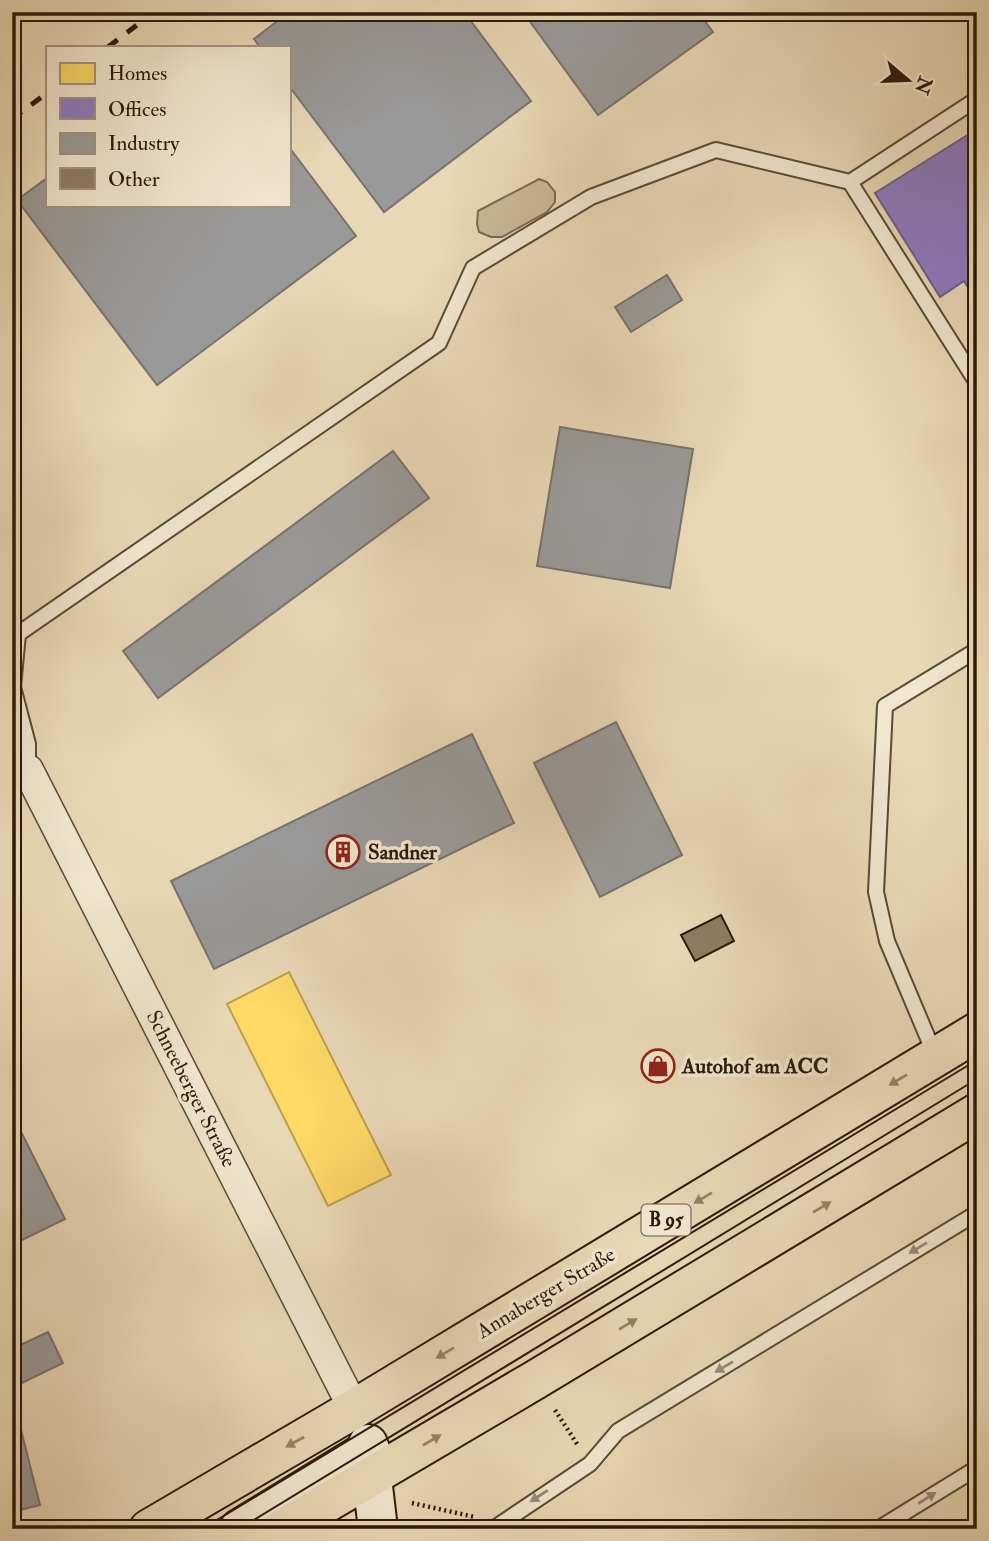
<svg xmlns="http://www.w3.org/2000/svg" width="989" height="1541" font-family="'IM FELL Double Pica',serif">
<style>
.green{fill:#c9b898;stroke:#7a6952;stroke-width:2}
.homes{fill:#ffd966;stroke:#bfa04b;stroke-width:2}
.offices{fill:#8e7cc3;stroke:#705f8c;stroke-width:2}
.industry{fill:#999;stroke:#78736e;stroke-width:2}
.building{fill:#8e7d63;stroke:#2b1a0b;stroke-width:2}
.lines{fill:none;stroke-linecap:round;stroke-linejoin:round}
.lane-casing{stroke:#5a4a36;stroke-width:18}
.street-casing{stroke:#5a4a36;stroke-width:33}
.secondary-casing{stroke:#2b1a0b;stroke-width:42}
.primary-casing{stroke:#2b1a0b;stroke-width:42}
.path{stroke:#2b1a0b;stroke-width:4.5;stroke-dasharray:2 3.5;stroke-linecap:butt}
.lane{stroke:#f1e6cf;stroke-width:14}
.street{stroke:#f1e6cf;stroke-width:30}
.secondary{stroke:#f1e6cf;stroke-width:38}
.primary{stroke:#e9d8b5;stroke-width:38}
.tram{stroke:#2b1a0b;stroke-width:2}
.rail{stroke:#2b1a0b;stroke-width:5;stroke-dasharray:12 12;stroke-linecap:butt}
.oneway{fill:#948268}
.oneway2{fill:#988a77}
.labels{text-anchor:middle;dominant-baseline:central;stroke-width:7;stroke-linejoin:round;paint-order:stroke}
.shield{fill:#f1e6cf;stroke:#665746;stroke-width:2}
.shield-label{font-size:19px;font-weight:bold;fill:#2b1a0b}
.poi-label{font-size:21px;font-weight:bold;fill:#2b1a0b;stroke:#f1e6cf;text-anchor:start}
.street-label{font-size:21px;fill:#2b1a0b;stroke:#f1e6cf}
</style>
<rect width="100%" height="100%" fill="#e9d8b5"/>
<filter id="stains"><feTurbulence type="fractalNoise" baseFrequency=".00286" numOctaves="4"/><feColorMatrix values="0 0 0 0 .2 0 0 0 0 .09 0 0 0 0 .02 0 0 0 .5 -.17"/></filter>
<radialGradient id="worn" r=".72"><stop offset=".6" stop-color="#630" stop-opacity="0"/><stop offset="1" stop-color="#630" stop-opacity=".3"/></radialGradient>
<!-- green -->
<path class="green" d="M539 179 547 182 555 192V202L547 212 502 237H491L479 232 477 224 478 211Z"/>
<!-- homes -->
<path class="homes" d="M289 972 391 1175 328 1206 227 1004Z"/>
<!-- offices -->
<path class="offices" d="M977 129V302L964 281 940 297 875 193Z"/>
<!-- industry -->
<path class="industry" d="M289 12H464L531 101 384 212 289 86V47H260L254 39Z
M523 12H698L713 32 598 115Z
M289 147 356 236 157 385 17 200 47 178V205H289Z
M667 275 682 300 631 332 615 307Z
M560 427 693 449 670 588 537 566Z
M393 451 429 498 158 698 123 651Z
M616 722 682 855 600 897 534 763Z
M472 734 514 823 214 969 171 881Z
M12 1114 65 1219 12 1245Z
M48 1332 63 1363 22 1383 12 1363V1349Z
M21 1430 40 1505 16 1511 12 1496V1432Z"/>
<!-- building -->
<path class="building" d="M721 915 734 941 695 961 681 935Z"/>
<g class="lines">
<defs>
<path id="lane" d="M850 182 977 99
M28 770V744L13 687 18 634 439 343 473 268 591 197 716 150 850 182 977 383
M935 1055 887 941 876 892 885 706 977 650
M493 1529 590 1464 618 1431 977 1213
M878 1529 977 1468"/>
<path id="street" d="M28 770 354 1409"/>
<path id="secondary" d="M368 1444 378 1529
M239 1529 370 1449"/>
<path id="primary" d="M149 1529 354 1409 977 1032
M282 1529 535 1380 977 1113"/>
</defs>
<!-- lane casing -->
<use href="#lane" class="lane-casing"/>
<!-- street casing -->
<use href="#street" class="street-casing"/>
<!-- secondary casing -->
<use href="#secondary" class="secondary-casing"/>
<!-- primary casing -->
<use href="#primary" class="primary-casing"/>
<!-- path -->
<path class="path" d="M555 1410 577 1444
M412 1503 475 1517
M962 1529 977 1519"/>
<!-- lane -->
<use href="#lane" class="lane"/>
<!-- street -->
<use href="#street" class="street"/>
<!-- secondary -->
<use href="#secondary" class="secondary"/>
<!-- primary -->
<use href="#primary" class="primary"/>
<!-- tram -->
<path class="tram" d="M202 1529 977 1060
M239 1529 977 1079"/>
<!-- rail -->
<path class="rail" d="M108 47 154 12
M12 119 47 93"/>
</g>
<!-- one-way arrows -->
<defs><path id="oneway-solid" d="M-6-.8H1V-3.2L6.5 0L1 3.2V.8H-6Z" transform="scale(1.75)"/></defs>
<g class="oneway">
<use href="#oneway-solid" transform="translate(898 1080) rotate(149)"/>
<use href="#oneway-solid" transform="translate(703 1198) rotate(149)"/>
<use href="#oneway-solid" transform="translate(822 1207) rotate(-31)"/>
<use href="#oneway-solid" transform="translate(628 1324) rotate(-31)"/>
<use href="#oneway-solid" transform="translate(445 1353) rotate(149)"/>
<use href="#oneway-solid" transform="translate(432 1440) rotate(-30)"/>
<use href="#oneway-solid" transform="translate(295 1442) rotate(151)"/>
</g>
<g class="oneway2">
<use href="#oneway-solid" transform="translate(918 1248) rotate(149)"/>
<use href="#oneway-solid" transform="translate(724 1367) rotate(149)"/>
<use href="#oneway-solid" transform="translate(539 1496) rotate(147)"/>
<use href="#oneway-solid" transform="translate(927 1498) rotate(-32)"/>
</g>
<!-- icons -->
<defs>
<symbol id="building-ring" viewBox="-11 -11 22 22"><circle r="9.5" fill="#f1e6cf" stroke="#8f2418" stroke-width="1.5"/><path d="M-4-6H4V6H1V3H-1V6H-4ZM-2.5-4.3h1.7v1.8h-1.7ZM.8-4.3h1.7v1.8H.8ZM-2.5-1h1.7V.8h-1.7ZM.8-1h1.7V.8H.8Z" fill="#8f2418"/></symbol>
<symbol id="shop-ring" viewBox="-11 -11 22 22"><circle r="9.5" fill="#f1e6cf" stroke="#8f2418" stroke-width="1.5"/><path d="M-5-2.5h2.3a2.7 3.5 0 0 1 5.4 0H5L5.5 6h-11ZM-1.5-2.5h3a1.5 2.3 0 0 0-3 0Z" fill="#8f2418"/></symbol>
</defs>
<g fill-rule="evenodd">
<use href="#building-ring" x="324" y="833" width="38" height="38"/>
<use href="#shop-ring" x="639" y="1047" width="38" height="38"/>
</g>
<g class="labels">
<!-- shield labels -->
<rect class="shield" x="641.5" y="1204.5" width="49" height="31" rx="5"/>
<g class="shield-label">
<text x="666" y="1220">B 95</text>
</g>
<!-- poi labels -->
<g class="poi-label">
<text x="368" y="852">Sandner</text>
<text x="682" y="1066">Autohof am ACC</text>
</g>
<!-- street labels -->
<g class="street-label">
<text transform="translate(191 1089) rotate(63)">Schneeberger Straße</text>
<text transform="translate(546 1293) rotate(-31)">Annaberger Straße</text>
</g>
</g>
<!-- margin -->
<rect width="989" height="1541" fill="none" stroke="#e9d8b5" stroke-width="42"/>
<rect x="14" y="14" width="961" height="1513" fill="none" stroke="#2b1a0b" stroke-width="3.5"/>
<rect x="21" y="21" width="947" height="1499" fill="none" stroke="#2b1a0b" stroke-width="2"/>
<!-- legend -->
<rect x="46" y="46" width="245" height="161" fill="#f1e6cf" stroke="#a29481" stroke-width="2"/>
<rect x="60" y="63" width="35" height="21" fill="#ffd966" stroke="#a29481" stroke-width="2"/>
<text x="108" y="80" font-size="21" fill="#2b1a0b">Homes</text>
<rect x="60" y="98" width="35" height="21" fill="#8e7cc3" stroke="#a29481" stroke-width="2"/>
<text x="108" y="116" font-size="21" fill="#2b1a0b">Offices</text>
<rect x="60" y="133" width="35" height="21" fill="#999999" stroke="#a29481" stroke-width="2"/>
<text x="108" y="150" font-size="21" fill="#2b1a0b">Industry</text>
<rect x="60" y="168" width="35" height="21" fill="#8e7d63" stroke="#a29481" stroke-width="2"/>
<text x="108" y="186" font-size="21" fill="#2b1a0b">Other</text>
<!-- north arrow -->
<g transform="translate(908 80) rotate(109)" stroke="#f1e6cf" stroke-width="5" paint-order="stroke">
<path d="M0-5L12 26L0 18L-12 26Z" fill="#2b1a0b"/>
<text y="-10" font-size="19" font-weight="bold" text-anchor="middle" fill="#2b1a0b">N</text>
</g>
<rect width="100%" height="100%" filter="url(#stains)"/>
<rect width="100%" height="100%" fill="url(#worn)"/>
</svg>
